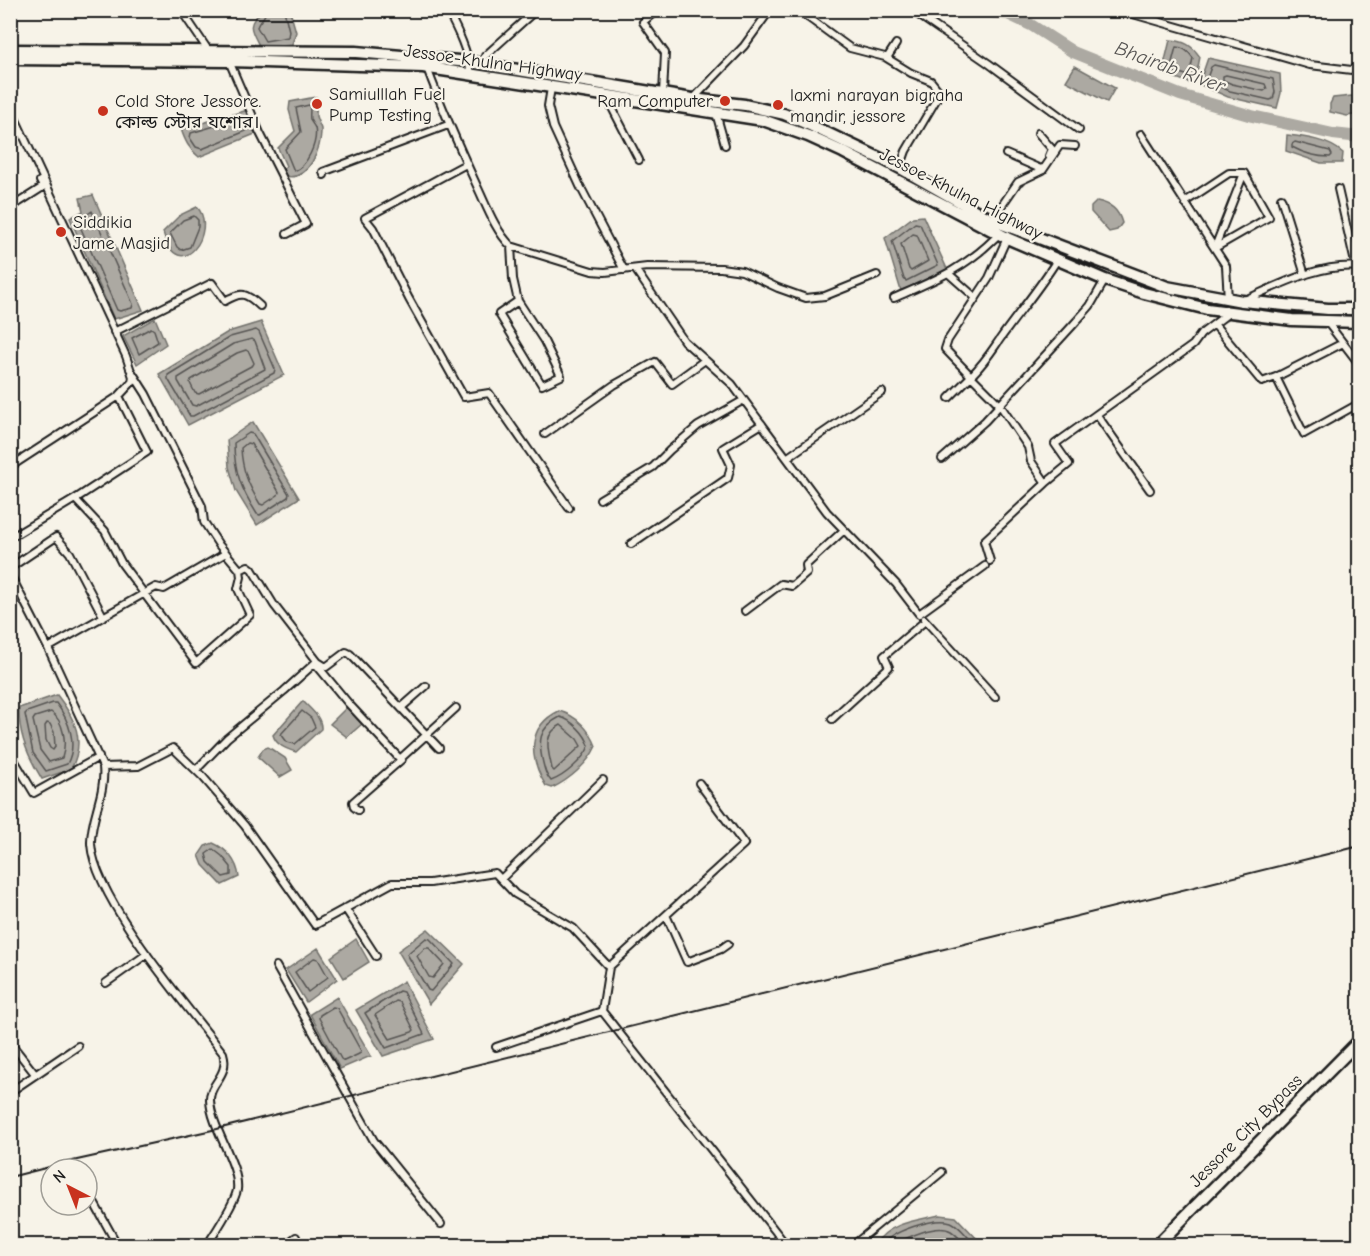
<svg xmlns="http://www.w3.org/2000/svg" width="1370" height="1256" font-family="'Comic Neue','Noto Sans Bengali',sans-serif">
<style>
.water{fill:#aca9a2;stroke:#72716c;stroke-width:1.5}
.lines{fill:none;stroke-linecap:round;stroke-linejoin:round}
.shore{stroke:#565452;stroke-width:1.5}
.river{stroke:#aca9a2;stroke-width:12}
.minor-casing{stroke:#1c1c1c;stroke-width:10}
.trunk-casing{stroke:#1c1c1c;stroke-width:15}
.minor{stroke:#f7f3e8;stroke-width:6}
.trunk{stroke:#f7f3e8;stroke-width:10}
.rail{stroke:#1c1c1c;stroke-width:2}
.poi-dot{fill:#c8321e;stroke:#f7f3e8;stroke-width:2}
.labels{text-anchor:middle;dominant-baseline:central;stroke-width:4.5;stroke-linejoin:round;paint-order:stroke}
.street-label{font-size:18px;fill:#1c1c1c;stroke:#f7f3e8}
.poi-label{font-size:18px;fill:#1c1c1c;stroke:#f7f3e8;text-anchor:start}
.water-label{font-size:20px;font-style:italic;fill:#565452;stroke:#f7f3e8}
</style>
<rect width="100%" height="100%" fill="#f7f3e8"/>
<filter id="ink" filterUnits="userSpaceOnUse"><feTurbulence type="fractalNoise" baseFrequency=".0167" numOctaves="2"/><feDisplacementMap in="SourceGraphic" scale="12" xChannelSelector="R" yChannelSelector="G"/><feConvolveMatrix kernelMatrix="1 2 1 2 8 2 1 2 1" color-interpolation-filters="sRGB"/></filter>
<g filter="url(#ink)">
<!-- water -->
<path class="water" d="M263 11H290L296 32 292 44 260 47C251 30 245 24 263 11Z
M1170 40C1184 41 1192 45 1200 57L1195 82 1190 83 1162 73Z
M1208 58 1280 74 1281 93 1277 108 1228 97 1199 84Z
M1075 66 1115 88 1107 102 1066 81Z
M1352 96 1359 97V114L1347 116 1330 112V104L1333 98Z
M316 97C317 103 316 110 316 116 317 121 320 125 321 129 322 149 308 182 285 176L283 169 286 166 278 148 295 131 289 110 290 102Z
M248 110 255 134 199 157C189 149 185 141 181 129Z
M1287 135C1305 137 1329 140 1343 153L1342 163H1321L1286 151Z
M93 195 143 310 114 319 70 218 83 211 80 198Z
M1097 201C1111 204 1118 209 1122 223L1117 230 1109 232 1091 212V207Z
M197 207C219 230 179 288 163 232L180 215Z
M923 216 947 269 901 291 885 238 913 217Z
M155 318 166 344 137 364 123 336Z
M261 322 284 375 188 425 159 374 228 332Z
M253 422 299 498 257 525 236 491 229 467 227 440Z
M57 695C75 718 86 741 71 769L42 779C28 757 18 734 19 708Z
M303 701C310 709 322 717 321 729L296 752C286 749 276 745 273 735Z
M347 707 362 724 347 737 330 724Z
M559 711C576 715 590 730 596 746 588 764 569 780 552 788L546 786C529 758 526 727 559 711Z
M268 747 285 758 292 770 280 777 258 757 263 749Z
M213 843C227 849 237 861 239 877L222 885 203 865 199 855 205 846Z
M428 929 464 964 429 1004 398 951Z
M356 939 369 962 344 978 331 957Z
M318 948 337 979 306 1002 286 970Z
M404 981 434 1039 383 1056 356 1010Z
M337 997 371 1056 340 1069 310 1014Z
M940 1215 956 1217 983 1245H875C887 1223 917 1220 940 1215Z"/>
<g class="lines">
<!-- shore -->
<path class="shore" d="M266 10C266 18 259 20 257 27L265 41 288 37 289 31 284 10
M1176 47C1183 47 1189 52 1193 58L1189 76 1170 70Z
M1214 65 1273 79 1275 92 1273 99 1270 100 1230 91 1208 82 1207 78 1211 67Z
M1226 75 1265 84 1267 89 1264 91 1232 84 1223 80V76Z
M309 105C311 110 309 114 310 119 311 123 314 125 315 128 318 142 307 167 294 171L285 149 301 132 296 108Z
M242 118 245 120 246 131 202 149 196 147 190 138 191 133Z
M1295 142 1330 151 1332 155 1330 157C1317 157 1303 153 1292 147V144Z
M92 211 133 304 132 308 120 311 117 310 79 224V220Z
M194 216 198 220V227L190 247 181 250 177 247 170 233 183 220Z
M915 223 920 224 938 265 906 281 904 279 892 241Z
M913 234 917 235 928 261 911 271 909 269 901 244Z
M151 328 154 330 158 342 139 354 132 338Z
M256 330 259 332 275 369 274 373 193 416H190L168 379V375L230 337Z
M252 339 255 341 265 369 196 406 192 405 178 381V378L233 344Z
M246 350 249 352 254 363 253 365 199 394 195 393 190 383 191 380 237 353Z
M249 433 253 434 289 494 288 497 260 515 257 514C242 490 234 473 234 443Z
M247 443 251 444 279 492 278 495 263 505 260 504C248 485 242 469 241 448Z
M53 703H56C69 720 78 744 67 764L46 771 33 753 25 714 27 712Z
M302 711 311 718 315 727 295 744 287 742 281 734Z
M51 712C64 721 67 743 62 758L49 762 40 750 33 720 35 717Z
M560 717C572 720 586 734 589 746 584 759 565 776 551 781 546 775 545 771 543 763 538 742 538 728 560 717Z
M47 723 50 724 54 732 55 747 53 750 50 748 46 740 45 726Z
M561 725 577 739 581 746 554 771 552 769C549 752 541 735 561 725Z
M213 849 222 856 231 867V875L223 877 208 862 206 854Z
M426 938 430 939 454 964 431 991 428 990 407 954Z
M425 948H429L444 964 433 978 429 977 417 956Z
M314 958 318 959 328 977 308 992 295 972Z
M399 991 403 992 424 1034 386 1048 365 1013Z
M396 1001 400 1002 414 1030 412 1032 390 1039 375 1015Z
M333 1007 337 1008 361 1051 359 1054 344 1061 341 1059 319 1018 320 1015Z
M882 1246C890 1231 935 1217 951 1222 960 1226 969 1238 975 1246
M890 1246C904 1239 937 1222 951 1231 957 1235 962 1241 966 1246"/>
<!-- river -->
<path class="river" d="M975 10 1008 14 1031 25 1073 52 1180 95 1252 116 1333 134 1360 137"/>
<defs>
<path id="minor" d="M181 10 208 50
M447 10C458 31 468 51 471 75
M657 10 643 22 665 53 663 94
M798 10 850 48 885 57 911 73 931 81 939 91 936 100 906 151 900 168
M911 10 988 63 1079 130
M1119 10 1310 65 1360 71
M485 56 536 10
M887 58 896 44
M229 61 260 133 306 224 287 234
M427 68C442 108 459 147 477 186 487 207 495 230 511 246L592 271 605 272 647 267 721 268 742 271 778 288 806 298 825 296 877 275
M551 88 548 106 553 127 580 186 624 270
M606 96 639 160
M693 99 744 46 770 10
M10 107 126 356 133 377 132 382 119 396 10 467
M716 113 725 145
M1038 133 1052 149 1049 156
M1141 134 1226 266 1228 299
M1006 154 1043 170V168
M466 164 365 218 373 228 409 299 464 397 489 393 569 508
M324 175 323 172 448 125
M1338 189 1356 267
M1281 198 1305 275
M1185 202 1229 173H1244L1269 217 1215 248
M10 208 43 187 40 181
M992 220 1018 182 1043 170 1060 145 1075 146
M1007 238 989 278 948 340 945 349 971 376C985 362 989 355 1000 339 1019 312 1039 289 1057 260
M511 246 513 279 518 301 544 341 561 376 542 385 499 314 518 301
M1215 247 1244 173
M635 269 684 341 732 384 827 512 896 584 919 614 985 566
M949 274 976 298
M894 298C935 280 964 269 996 237
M1245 300C1281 284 1320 263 1360 267
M1327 322 1360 365
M1214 324 1262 382 1276 377 1304 434 1360 403
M114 332 212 283 225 301C242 291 246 293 260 306
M1276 377 1343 343
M119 396 147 452 75 499 105 531 122 564 196 663 250 615 238 589 241 577 240 570 219 545 204 522 202 506 146 394 130 369
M949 398 971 376 1000 405 1028 447 1031 461 1046 483 984 541 990 561
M1097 415 1150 490
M545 434 614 385 655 362 672 384 705 360
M788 457 882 392
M942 459 985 421 1073 325 1090 306 1105 280
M1046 483 1069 464 1055 444 1193 345 1201 334 1230 312
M600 499 653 467 670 450 698 426 744 400
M10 538 75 499
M631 544 728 478 731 465 723 448 762 424
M10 568 56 537 70 553 103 616
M240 570 248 566 252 569 274 605 318 662 326 667 346 652 350 654 439 748
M10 574 48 648 103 767C106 795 90 818 91 844 95 900 187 1006 223 1053 230 1076 209 1083 210 1100 211 1128 240 1165 237 1190 235 1202 218 1228 211 1239V1246
M745 611 781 584 792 586 807 573 806 565 843 531
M924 619 995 697
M48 648 145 593 156 587 164 589 226 553
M401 708 426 686
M832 719 889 667 884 656 925 621
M10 753 34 793 99 757
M103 767 138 766 173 748 203 777 245 826 315 925 392 883H430L495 873 515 894 573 928 609 967 602 1011 787 1246
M196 770 227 738 284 691 315 663 348 703 400 759 456 708
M358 810 354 807 353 802 402 759
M501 879 603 780
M345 908 376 956
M666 915 687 962 721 949 728 944
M276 966 374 1141 441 1224
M609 967 744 844 699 783
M106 983 147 954
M10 1042 35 1074
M496 1047 602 1011
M10 1092 78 1046
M87 1190 118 1246
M284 1246 296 1237
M852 1246 942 1172"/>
<path id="trunk" d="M10 50 356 52 470 62 692 99 745 105 784 114 812 126 900 168 992 220 1167 287 1242 301 1328 309H1360
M10 59 229 61 423 67 763 120 808 136 843 152 1007 238 1105 280 1144 293 1207 309 1292 320 1360 322
M1156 1246 1360 1040"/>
</defs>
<!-- minor casing -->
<use href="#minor" class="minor-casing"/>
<!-- trunk casing -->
<use href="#trunk" class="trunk-casing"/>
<!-- minor -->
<use href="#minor" class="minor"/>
<!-- trunk -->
<use href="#trunk" class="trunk"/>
<!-- rail -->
<path class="rail" d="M10 1177 77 1160 217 1129 1360 846"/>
</g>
</g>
<!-- markers -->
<g class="poi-dot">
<circle cx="725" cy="101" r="6"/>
<circle cx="317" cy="104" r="6"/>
<circle cx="778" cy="105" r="6"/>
<circle cx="103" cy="111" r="6"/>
<circle cx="61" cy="232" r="6"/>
</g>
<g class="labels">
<!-- street labels -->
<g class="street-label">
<text transform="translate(493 63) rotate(8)">Jessoe-Khulna Highway</text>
<text transform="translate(961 194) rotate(27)">Jessoe-Khulna Highway</text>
<text transform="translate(1246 1131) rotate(-45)">Jessore City Bypass</text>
</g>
<!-- poi labels -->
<g class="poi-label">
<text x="329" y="94">Samiulllah Fuel<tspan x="329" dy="21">Pump Testing</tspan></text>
<text x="790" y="95">laxmi narayan bigraha<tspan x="790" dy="21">mandir, jessore</tspan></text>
<text x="115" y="101">Cold Store Jessore.<tspan x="115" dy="21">কোল্ড স্টোর যশোর।</tspan></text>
<text x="713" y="101" text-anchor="end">Ram Computer</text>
<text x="73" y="222">Siddikia<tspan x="73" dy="21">Jame Masjid</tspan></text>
</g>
<!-- water labels -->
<g class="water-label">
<text transform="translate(1170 67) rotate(20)">Bhairab River</text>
</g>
</g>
<!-- margin -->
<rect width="1370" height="1256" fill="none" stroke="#f7f3e8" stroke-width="36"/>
<rect x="18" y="18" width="1334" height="1220" fill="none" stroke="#1c1c1c" stroke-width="2" filter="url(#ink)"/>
<!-- north arrow -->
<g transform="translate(69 1187) rotate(318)"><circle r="28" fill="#f7f3e8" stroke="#9f9d96" stroke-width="1.5"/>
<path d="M0-4.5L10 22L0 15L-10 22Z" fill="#c8321e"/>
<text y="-9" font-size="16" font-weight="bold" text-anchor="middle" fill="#1c1c1c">N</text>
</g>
</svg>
